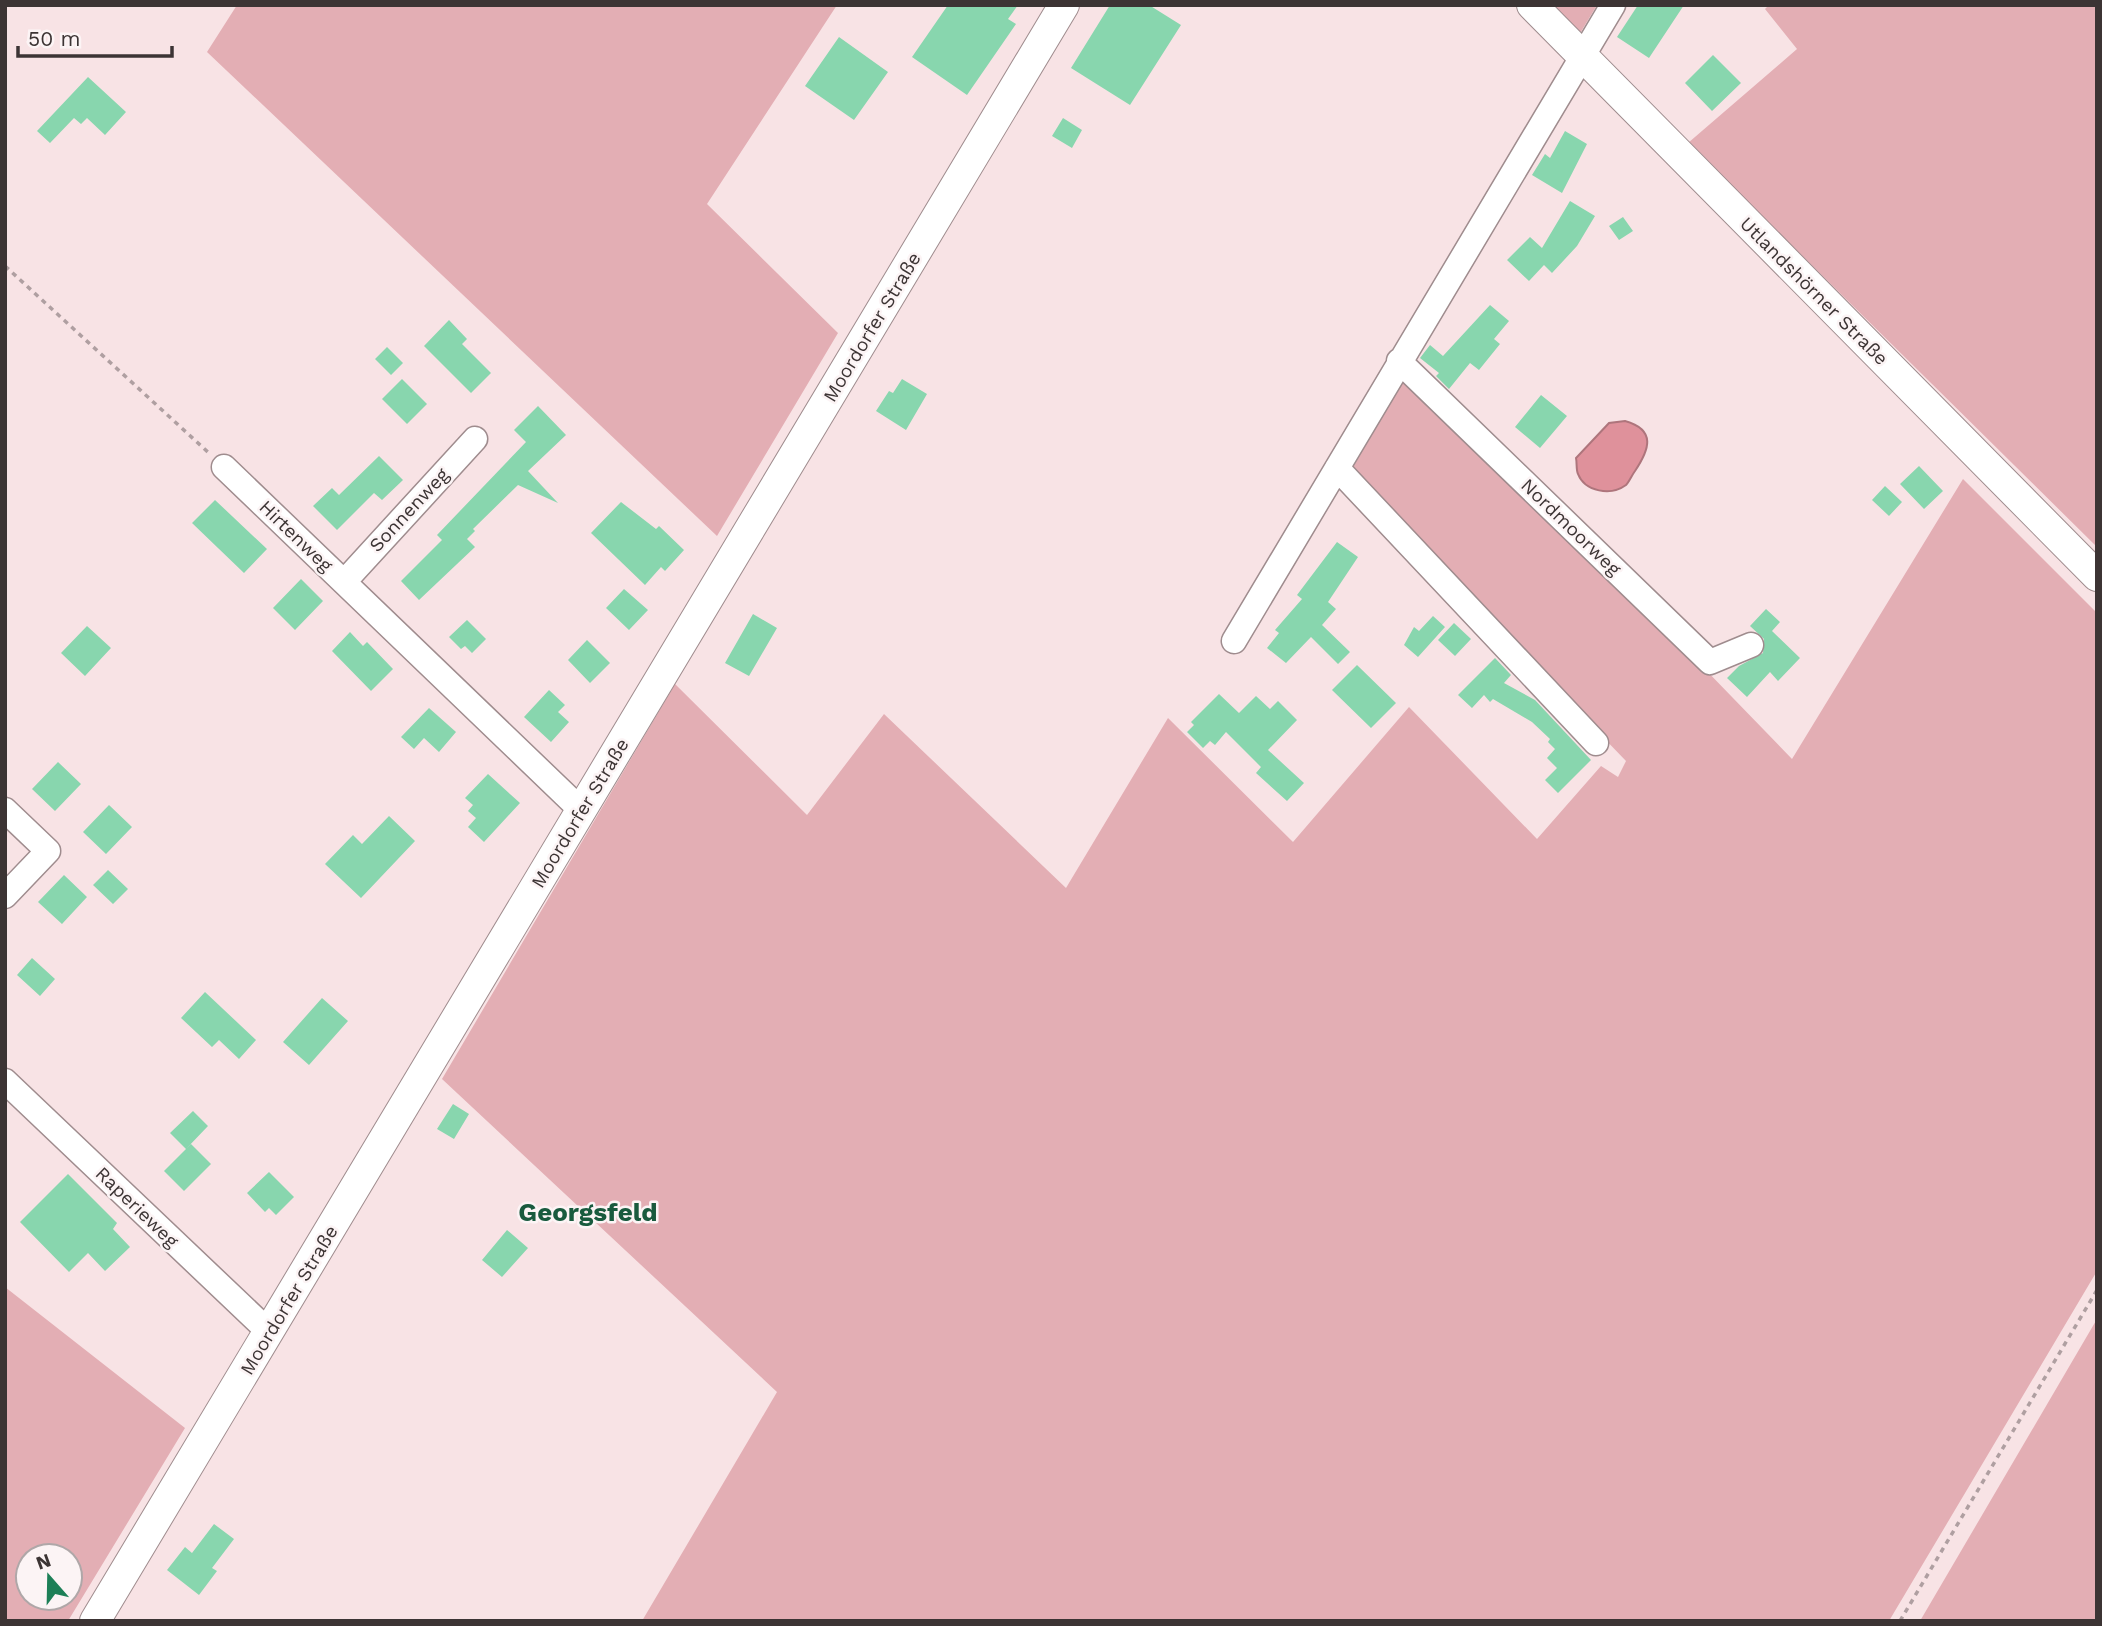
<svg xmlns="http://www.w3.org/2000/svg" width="2102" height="1626" font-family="'Work Sans',sans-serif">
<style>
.green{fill:#e3aeb4;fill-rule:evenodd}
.water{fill:#df919b;stroke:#ae757c;stroke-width:2}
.building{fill:#88d6ae}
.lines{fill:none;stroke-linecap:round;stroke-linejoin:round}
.minor-casing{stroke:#9f8c8e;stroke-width:27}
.tertiary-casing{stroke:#9f8c8e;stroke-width:32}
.path{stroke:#af9fa1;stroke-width:3.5;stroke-dasharray:5 5;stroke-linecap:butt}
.minor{stroke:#fff;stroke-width:24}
.tertiary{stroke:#fff;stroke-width:30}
.labels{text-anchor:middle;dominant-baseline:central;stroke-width:5;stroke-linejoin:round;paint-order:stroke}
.street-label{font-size:19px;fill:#3c3434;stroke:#fcf4f5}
.district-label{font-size:26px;font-weight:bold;fill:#195a3e;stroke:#fcf4f5}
</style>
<rect width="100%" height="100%" fill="#f8e3e5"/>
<!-- green -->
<path class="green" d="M237 5H837L707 204 838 333 717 536 207 52Z
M1551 5H1597L1579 35Z
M1769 5H2097V547L1688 143 1797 49 1765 9Z
M1401 370 1701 665 1792 759 1963 479 2097 613V1271L1889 1621H642L777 1392 442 1079 675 684 807 815 884 714 1066 888 1168 718 1293 842 1409 707 1537 839 1601 766 1618 777 1626 761 1348 473Z
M5 1287 185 1428 68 1621H5ZM70 1556V1598H28V1556Z
M2097 1319V1621H1920Z"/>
<!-- water -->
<path class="water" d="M1625 421C1657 430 1649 450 1635 471 1632 475 1629 482 1626 485 1611 496 1585 492 1578 474 1576 470 1577 462 1576 458L1609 423Z"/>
<!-- building -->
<path class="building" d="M948 5H1018L1008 19 1016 24 967 95 912 57Z
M1110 5H1149L1181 25 1130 105 1071 68Z
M1638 5H1684L1649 58 1617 37Z
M839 37 888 72 854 120 805 86Z
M1713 55 1741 83 1712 111 1685 83Z
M88 77 126 112 105 135 87 118 81 124 74 118 50 143 37 131Z
M1063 118 1082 130 1072 148 1052 136Z
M1565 131 1587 144 1562 193 1532 175 1545 154 1550 158Z
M1570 201 1595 216 1577 246 1552 273 1544 265 1529 281 1507 260 1530 237 1542 248Z
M1623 217 1633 231 1619 240 1609 226Z
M1490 305 1509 321 1494 339 1500 344 1479 370 1470 363 1449 389 1436 376 1439 373 1420 358 1430 345 1443 356Z
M449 320 467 339 462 344 491 373 471 393 424 346Z
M387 347 403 363 391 375 375 359Z
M402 379 427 404 407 424 382 399Z
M902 379 927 394 906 430 876 411 889 391 893 393Z
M1541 395 1567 416 1540 448 1515 427Z
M538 406 566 435 528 471 558 503 518 485 473 529 475 531 467 539 475 547 419 600 401 581 442 540 437 535 526 442 514 430Z
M379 456 403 480 382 500 374 493 337 530 313 506 332 488 339 495Z
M1919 466 1943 491 1924 509 1900 484Z
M1885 486 1902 502 1889 516 1872 500Z
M215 500 267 549 244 573 192 523Z
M621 502 656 529 659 526 684 550 665 571 661 567 645 585 591 533Z
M1337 542 1358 557 1328 602 1336 609 1322 625 1350 652 1338 664 1311 637 1286 663 1267 648 1279 633 1275 630 1302 599 1297 595Z
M301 579 323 601 295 630 273 608Z
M624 589 648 610 629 630 606 608Z
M1766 609 1780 622 1772 631 1800 658 1778 681 1770 672 1747 697 1727 678 1739 666 1763 653 1764 639 1750 626Z
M753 614 777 628 749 676 725 663Z
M1433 616 1445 627 1418 657 1404 645 1414 627 1419 631Z
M467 620 486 639 472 653 465 646 461 649 449 637Z
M1454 623 1471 639 1455 656 1438 640Z
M87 626 111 648 85 676 61 653Z
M350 632 363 646 367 642 393 669 371 691 332 651Z
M587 640 610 663 590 683 568 660Z
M1495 658 1511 675 1504 683 1535 700 1591 760 1558 793 1545 780 1557 768 1547 758 1555 749 1548 742 1550 739 1532 722 1493 699 1490 702 1484 695 1472 708 1458 695Z
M1357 665 1396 703 1371 728 1332 690Z
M549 690 565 705 558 712 569 722 551 742 524 717Z
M1219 694 1239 713 1256 696 1270 709 1278 701 1297 720 1268 750 1304 783 1287 801 1256 773 1261 767 1226 732 1215 745 1210 741 1203 748 1187 732 1194 725 1191 722Z
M429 708 456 732 439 752 424 738 414 749 401 737Z
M58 762 81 784 55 811 32 789Z
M488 774 520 803 484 842 468 827 476 818 468 811 473 805 465 798Z
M109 805 132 827 106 854 83 832Z
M389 816 415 841 361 898 325 864 353 835 362 844Z
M108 870 128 889 113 904 93 885Z
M64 875 87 897 62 924 38 902Z
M32 958 55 979 40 996 17 975Z
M205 992 256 1040 239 1059 219 1040 212 1047 181 1018Z
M322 998 348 1021 309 1065 283 1042Z
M453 1104 469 1114 454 1139 437 1129Z
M193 1111 208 1126 186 1149 170 1133Z
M191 1144 211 1164 184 1191 164 1171Z
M269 1172 294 1197 276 1215 269 1208 265 1212 247 1193Z
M68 1174 117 1223 113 1229 130 1247 105 1271 88 1253 69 1272 20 1222Z
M507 1230 528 1248 502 1277 482 1260Z
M214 1524 234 1539 212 1568 217 1571 199 1595 167 1570 185 1547 192 1553Z"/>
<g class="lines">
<defs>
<path id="minor" d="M1399 361 1710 662 1751 645
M224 467 582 811
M1337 468 1596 743
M344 582 475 439
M1234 641 1613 5
M5 810 48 851 5 896
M5 1081 269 1332"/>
<path id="tertiary" d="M1532 5 2097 576
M95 1621 1064 5"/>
</defs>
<!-- minor casing -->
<use href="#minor" class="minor-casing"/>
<!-- tertiary casing -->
<use href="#tertiary" class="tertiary-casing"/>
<!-- path -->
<path class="path" d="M5 266 210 454
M1900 1621 2097 1290"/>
<!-- minor -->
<use href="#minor" class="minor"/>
<!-- tertiary -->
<use href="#tertiary" class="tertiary"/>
</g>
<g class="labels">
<!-- street labels -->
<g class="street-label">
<text transform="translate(1814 291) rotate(45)">Utlandshörner Straße</text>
<text transform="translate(872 327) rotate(-59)">Moordorfer Straße</text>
<text transform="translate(409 510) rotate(-47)">Sonnenweg</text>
<text transform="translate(1571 527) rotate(44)">Nordmoorweg</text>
<text transform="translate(296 536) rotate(44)">Hirtenweg</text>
<text transform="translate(580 813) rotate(-59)">Moordorfer Straße</text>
<text transform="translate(137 1207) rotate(44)">Raperieweg</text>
<text transform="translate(289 1300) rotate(-59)">Moordorfer Straße</text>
</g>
<!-- district labels -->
<g class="district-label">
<text x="588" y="1212">Georgsfeld</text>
</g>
</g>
<!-- border -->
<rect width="2102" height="1626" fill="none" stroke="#3c3434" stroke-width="14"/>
<!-- north arrow -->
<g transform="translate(49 1577) rotate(340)"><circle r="33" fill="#fcf4f5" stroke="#afa7a8" stroke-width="2"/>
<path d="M0-5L12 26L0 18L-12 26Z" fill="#1d7f57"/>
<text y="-10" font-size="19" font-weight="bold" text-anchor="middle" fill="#3c3434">N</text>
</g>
<!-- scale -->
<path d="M18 46v10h154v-10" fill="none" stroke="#3c3434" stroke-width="3.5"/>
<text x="28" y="46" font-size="21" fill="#3c3434" stroke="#fcf4f5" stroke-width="5" paint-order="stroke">50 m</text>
</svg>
